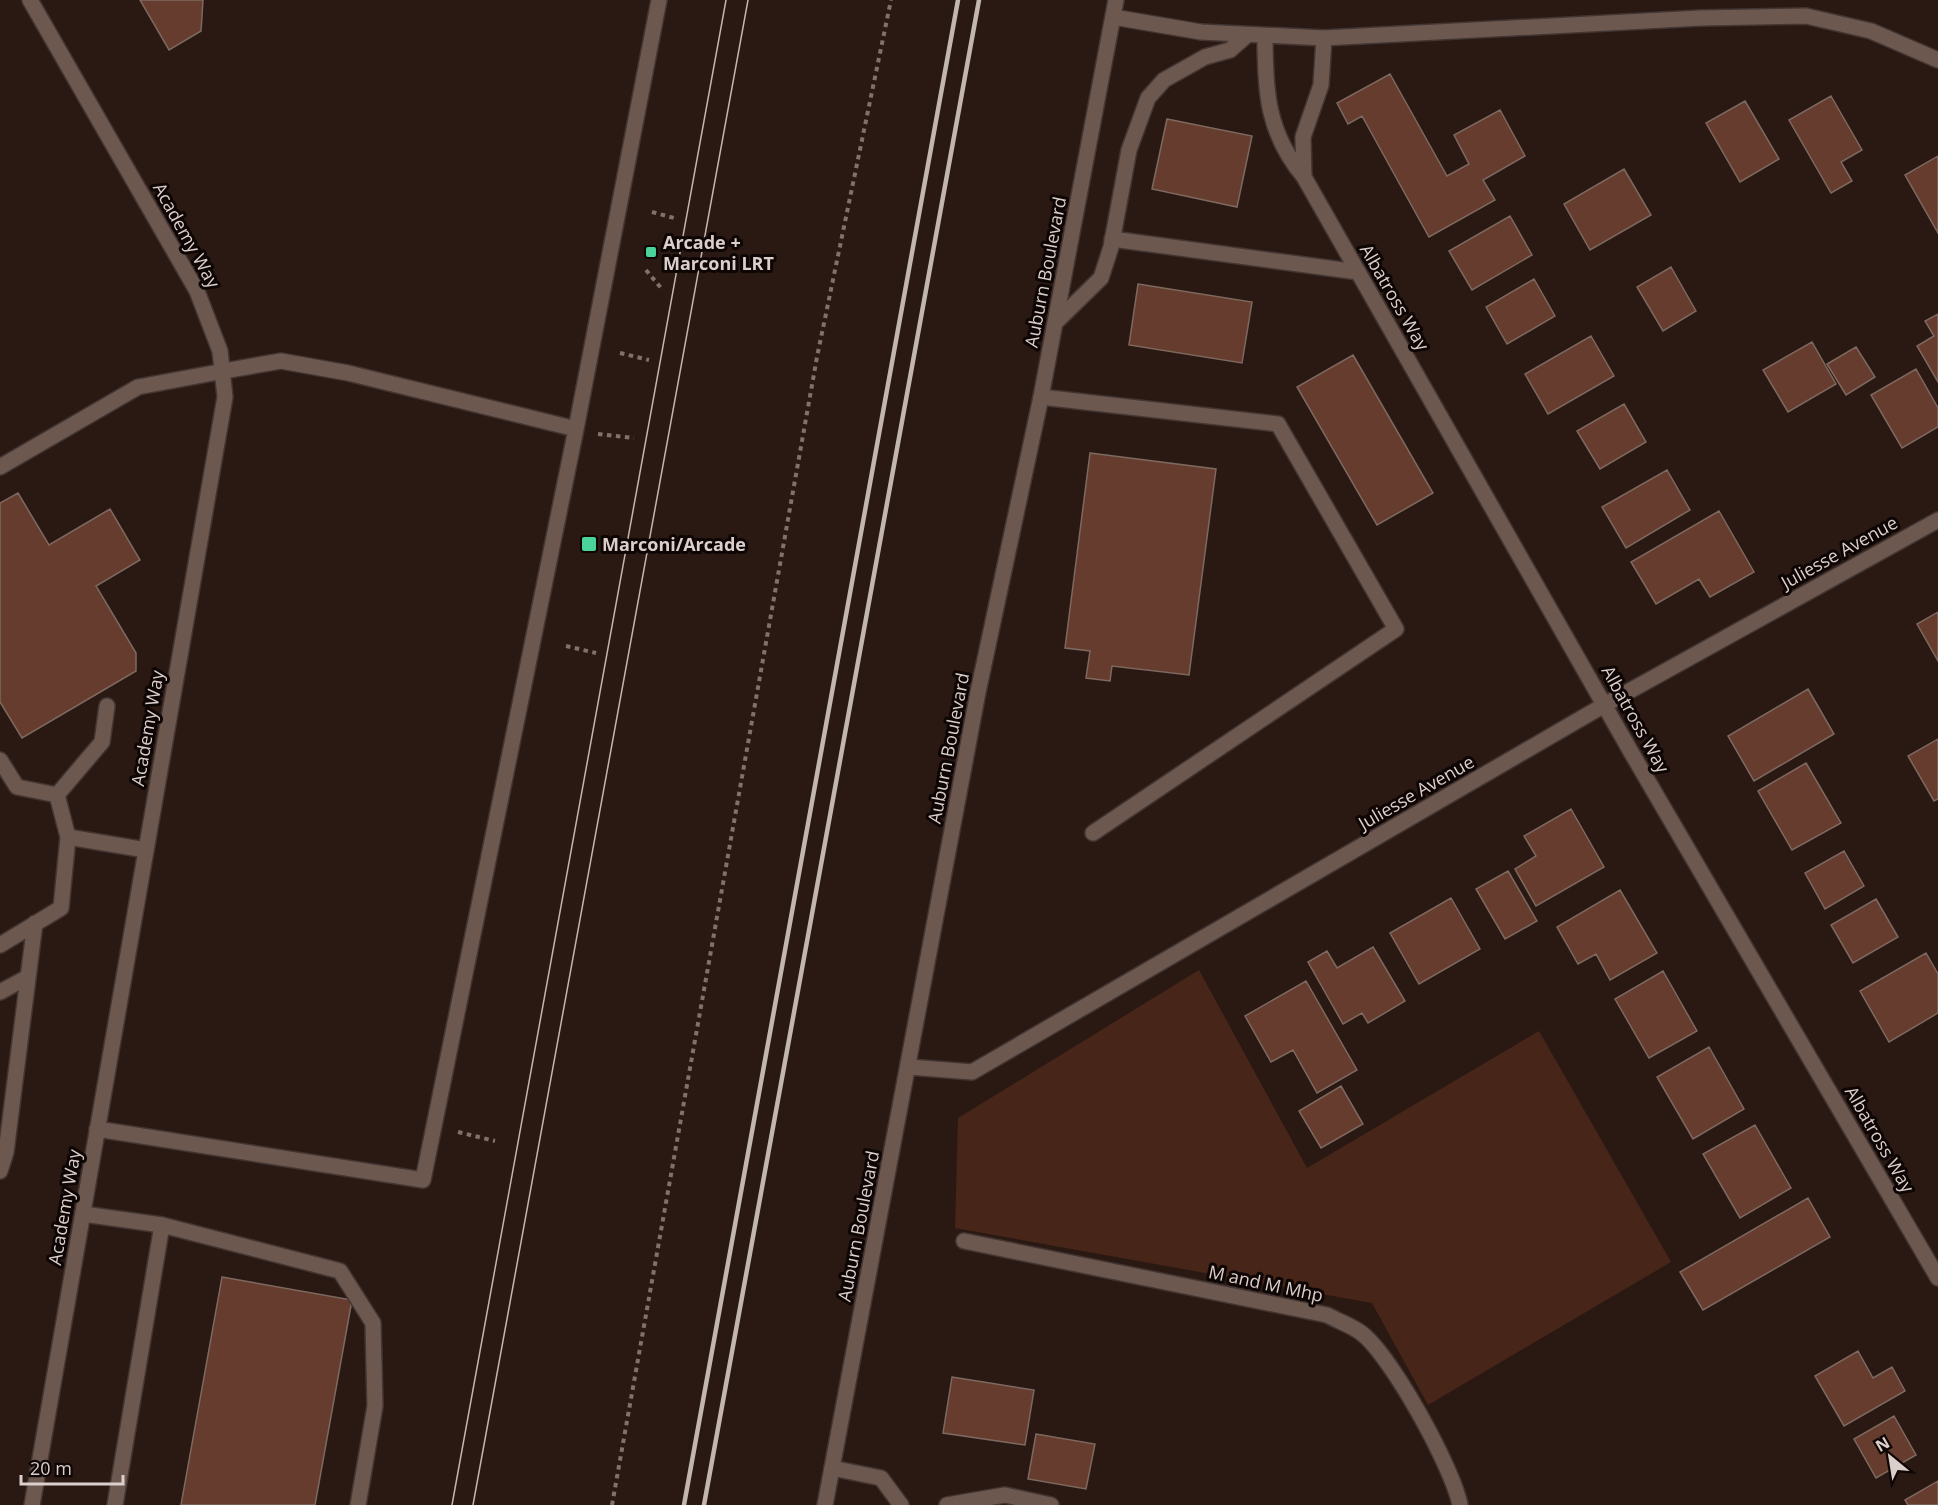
<svg xmlns="http://www.w3.org/2000/svg" width="1938" height="1505" font-family="'Open Sans',sans-serif">
<style>
.green{fill:#472619}
.building{fill:#653c2d;stroke:#7e6960;stroke-width:1.5}
.lines{fill:none;stroke-linecap:round;stroke-linejoin:round}
.lane-casing{stroke:#423532;stroke-width:18}
.street-casing{stroke:#423532;stroke-width:18}
.secondary-casing{stroke:#423532;stroke-width:18}
.path{stroke:#80716c;stroke-width:4;stroke-dasharray:4.5 4.5;stroke-linecap:butt}
.lane{stroke:#6d5850;stroke-width:15}
.street{stroke:#6d5850;stroke-width:15}
.secondary{stroke:#6d5850;stroke-width:15}
.tram{stroke:#c3b6b1;stroke-width:1.5}
.rail{stroke:#c3b6b1;stroke-width:4.5}
.poi-dot{fill:#4ad49c;stroke:#0e0604;stroke-width:2}
.labels{text-anchor:middle;dominant-baseline:central;stroke-width:6;stroke-linejoin:round;paint-order:stroke}
.street-label{font-size:18px;fill:#dccfcb;stroke:#0e0604}
.poi-label{font-size:18px;font-weight:bold;fill:#dccfcb;stroke:#0e0604;text-anchor:start}
</style>
<rect width="100%" height="100%" fill="#2a1913"/>
<!-- green -->
<path class="green" d="M1199 970 1307 1168 1539 1031 1671 1262 1428 1405 1372 1303 955 1228 958 1118Z"/>
<!-- building -->
<path class="building" d="M140 0H203L201 31 169 50Z
M1390 74 1447 176 1469 164 1454 135 1500 110 1525 156 1483 180 1495 200 1429 237 1362 116 1348 124 1337 103Z
M1831 96 1862 150 1841 162 1852 181 1831 193 1789 120Z
M1745 101 1779 159 1740 182 1706 123Z
M1167 119 1252 136 1237 207 1152 189Z
M1938 156V233L1905 175Z
M1624 169 1651 215 1590 250 1564 204Z
M1510 216 1532 255 1472 290 1449 251Z
M1671 267 1696 311 1663 331 1637 287Z
M1534 279 1555 316 1507 344 1486 307Z
M1138 284 1252 302 1242 363 1129 345Z
M1938 314V382L1917 346 1934 336 1925 321Z
M1591 336 1614 376 1548 414 1525 374Z
M1812 342 1836 384 1788 412 1763 370Z
M1856 347 1875 377 1846 395 1827 364Z
M1353 355 1433 493 1377 525 1297 387Z
M1916 369 1938 408V427L1902 448 1871 395Z
M1624 404 1646 442 1600 469 1577 431Z
M1090 453 1216 469 1189 675 1112 666 1110 681 1086 678 1090 651 1065 648Z
M1667 470 1690 510 1626 548 1602 507Z
M18 493 49 545 110 509 140 560 96 586 136 653V671L22 738 0 702V503Z
M1719 511 1754 572 1710 597 1699 579 1656 604 1631 562Z
M1938 612V661L1917 624Z
M1808 689 1834 734 1754 781 1728 736Z
M1938 739V799L1934 801 1908 756Z
M1806 763 1841 823 1792 850 1758 791Z
M1571 809 1604 867 1536 906 1515 869 1536 856 1524 836Z
M1844 851 1864 886 1825 909 1805 873Z
M1508 871 1537 921 1505 939 1476 889Z
M1620 890 1657 953 1610 980 1596 954 1578 964 1557 927Z
M1451 898 1480 949 1419 984 1390 933Z
M1876 899 1898 937 1853 963 1831 925Z
M1373 947 1405 1001 1368 1023 1362 1013 1343 1024 1308 962 1327 951 1337 968Z
M1926 953 1938 974V1013L1889 1042 1860 991Z
M1663 971 1697 1031 1649 1058 1615 999Z
M1306 981 1357 1070 1317 1093 1293 1050 1271 1062 1245 1016Z
M1709 1047 1744 1109 1693 1139 1657 1077Z
M1341 1086 1363 1124 1321 1148 1299 1111Z
M1755 1125 1791 1188 1740 1218 1703 1154Z
M1808 1198 1830 1237 1703 1310 1680 1272Z
M222 1277 352 1300 315 1505H181Z
M1858 1351 1873 1378 1892 1367 1905 1391 1844 1426 1815 1376Z
M952 1377 1034 1390 1025 1445 943 1433Z
M1894 1416 1916 1455 1876 1478 1854 1439Z
M1036 1434 1095 1444 1086 1489 1028 1479Z
M1938 1481V1505H1908L1905 1500Z"/>
<g class="lines">
<defs>
<path id="lane" d="M1112 239 1358 272
M224 371 281 361 348 373 576 429
M1041 397 1278 424 1396 629 1093 833
M0 760 17 787 57 795 68 837
M57 795 102 742 107 706
M0 945 61 908 68 837 146 850
M0 992 28 977
M97 1129 423 1180 576 429 659 0
M0 1171 6 1152 35 923
M83 1214 162 1225
M964 1241 1327 1315C1338 1321 1350 1325 1360 1332 1390 1353 1453 1468 1460 1505
M115 1505 162 1225 340 1271 373 1323 375 1406 358 1505
M947 1505 1005 1495 1051 1505"/>
<path id="street" d="M30 0 197 291 220 351 225 397 32 1505
M1265 37C1265 91 1267 133 1304 177L1631 752 1938 1278
M1304 177 1303 137 1321 85 1324 38
M0 467 138 387 224 371
M909 1067 972 1072 1606 704 1938 520
M832 1468 881 1478 901 1505"/>
<path id="secondary" d="M1113 17 1201 32 1324 38 1701 18 1806 16 1871 31 1938 60
M1055 323 1101 278 1111 247 1129 150 1148 98 1164 80 1205 57 1230 50 1246 36
M825 1505 978 692 1041 397 1116 0"/>
</defs>
<!-- lane casing -->
<use href="#lane" class="lane-casing"/>
<!-- street casing -->
<use href="#street" class="street-casing"/>
<!-- secondary casing -->
<use href="#secondary" class="secondary-casing"/>
<!-- path -->
<path class="path" d="M652 212 674 218
M646 270 661 288
M620 353 649 360
M598 434 634 438
M566 646 596 653
M458 1132 495 1141
M612 1505 817 357 891 0"/>
<!-- lane -->
<use href="#lane" class="lane"/>
<!-- street -->
<use href="#street" class="street"/>
<!-- secondary -->
<use href="#secondary" class="secondary"/>
<!-- tram -->
<path class="tram" d="M452 1505 726 0
M473 1505 748 0"/>
<!-- rail -->
<path class="rail" d="M684 1505 958 0
M704 1505 979 0"/>
</g>
<!-- markers -->
<g class="poi-dot">
<rect x="645" y="246" width="12" height="12" rx="3"/>
<rect x="581" y="536" width="16" height="16" rx="3"/>
</g>
<g class="labels">
<!-- street labels -->
<g class="street-label">
<text transform="translate(187 235) rotate(61)">Academy Way</text>
<text transform="translate(1045 272) rotate(-79)">Auburn Boulevard</text>
<text transform="translate(1395 297) rotate(60)">Albatross Way</text>
<text transform="translate(1839 552) rotate(-29)">Juliesse Avenue</text>
<text transform="translate(1636 719) rotate(61)">Albatross Way</text>
<text transform="translate(147 728) rotate(-80)">Academy Way</text>
<text transform="translate(948 748) rotate(-79)">Auburn Boulevard</text>
<text transform="translate(1416 792) rotate(-30)">Juliesse Avenue</text>
<text transform="translate(1880 1139) rotate(60)">Albatross Way</text>
<text transform="translate(64 1207) rotate(-80)">Academy Way</text>
<text transform="translate(858 1226) rotate(-79)">Auburn Boulevard</text>
<text transform="translate(1266 1283) rotate(12)">M and M Mhp</text>
</g>
<!-- poi labels -->
<g class="poi-label">
<text x="663" y="242">Arcade +<tspan x="663" dy="21">Marconi LRT</tspan></text>
<text x="602" y="544">Marconi/Arcade</text>
</g>
</g>
<!-- north arrow -->
<g transform="translate(1890 1457) rotate(330)" stroke="#0e0604" stroke-width="4.5" paint-order="stroke">
<path d="M0-4.5L10 22L0 15L-10 22Z" fill="#dccfcb"/>
<text y="-9" font-size="16" font-weight="bold" text-anchor="middle" fill="#dccfcb">N</text>
</g>
<!-- scale -->
<path d="M21 1475v9h102v-9" fill="none" stroke="#dccfcb" stroke-width="3"/>
<text x="30" y="1475" font-size="18" fill="#dccfcb" stroke="#0e0604" stroke-width="4.5" paint-order="stroke">20 m</text>
</svg>
